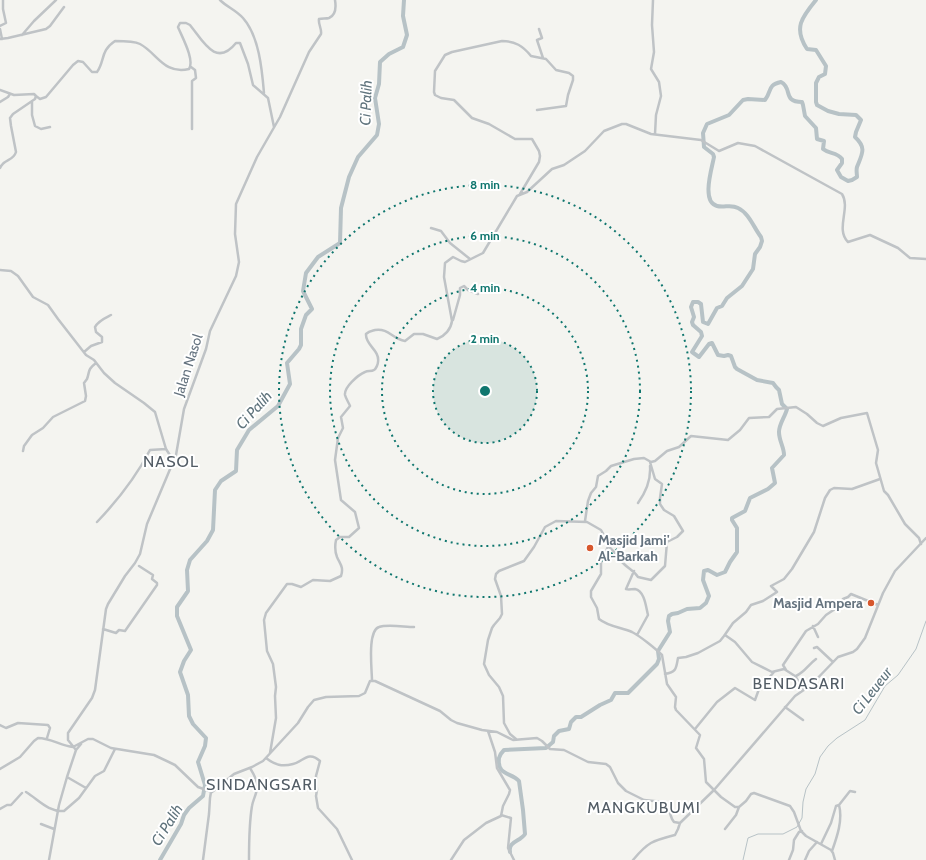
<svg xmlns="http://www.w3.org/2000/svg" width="926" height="860" font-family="Cabin,sans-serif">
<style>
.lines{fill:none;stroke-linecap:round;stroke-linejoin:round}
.stream{stroke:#b7c2c6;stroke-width:1}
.river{stroke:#b7c2c6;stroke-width:4}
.street{stroke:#bfc3c6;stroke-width:2.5}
.ring{fill:none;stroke:#0f766e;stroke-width:2;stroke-dasharray:2 4}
.poi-dot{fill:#d7572d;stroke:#fff;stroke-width:1.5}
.labels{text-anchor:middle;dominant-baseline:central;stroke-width:4;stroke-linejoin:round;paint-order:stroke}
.street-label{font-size:14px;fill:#65737f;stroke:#fff}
.poi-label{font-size:14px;font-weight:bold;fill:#65737f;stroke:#fff;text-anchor:start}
.water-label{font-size:15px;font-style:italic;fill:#60747d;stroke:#fff}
.quarter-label{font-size:16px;letter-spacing:1px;fill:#525c65;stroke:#fff}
.centre{fill:#0f766e;stroke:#fff;stroke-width:2}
.ring-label{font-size:12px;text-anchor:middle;font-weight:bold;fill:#0f766e;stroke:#fff;stroke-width:4;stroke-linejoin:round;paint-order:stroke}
</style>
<rect width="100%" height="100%" fill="#f4f4f0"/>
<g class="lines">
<!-- stream -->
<path class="stream" d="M743 860 748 838 758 834H783L797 827 802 818 803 802 806 789 815 774 820 757 828 746 837 738 865 720 885 686 898 675 916 649 926 621"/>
<!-- river -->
<path class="river" d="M510 852C508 841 520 842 525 834L523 810 519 781C511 772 497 776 499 758 500 754 501 753 504 750L546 748 553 742 554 736 559 731 569 729 571 722 576 717H581L600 705 611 700 615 693H628L657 664 659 659 658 651 670 632 668 621 669 616 672 614 678 613 687 609 700 608 706 603 709 596 703 580 704 571 708 570 717 575 725 572 730 562 737 552V528L732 520V518L745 511 750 498 768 489 775 483 772 468 784 455C784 447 779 441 779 432 779 424 785 417 787 409L782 404 779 390 776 387 773 383 757 380 737 369 735 367 731 356 728 355 724 356 718 355 712 343 709 344 699 357 692 352 702 336 701 332 693 325 692 322 694 317 691 307 693 302H698L701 304 703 322 708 324 717 308 722 306 727 298 742 286 753 269 755 254 760 247 762 241 761 237C754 228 749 213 738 208 731 204 724 208 717 206 701 202 712 168 714 157L713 154 704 147 703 133 707 124 729 115 743 100 748 99 765 100C772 91 767 85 781 82 793 88 782 102 802 102L803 105 805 116 816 128 817 139 824 141 823 149C829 154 837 152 842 159V163L837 170 841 177 848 181 852 180 857 177C857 174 856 170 857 167 862 154 867 148 855 137L856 132 861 120 856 115 839 114 828 111 817 105 816 102V83L819 77 825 74 826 66 816 50 807 49C793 28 802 17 816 0
M160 860 181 824 184 815 189 808 203 796 205 785 198 762 205 746 206 738 193 724 189 716 188 695 180 672 184 661 191 650 177 616V607L188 591 187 570 190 560 207 541 213 530 215 490 221 481 236 471 237 450 249 430 278 406 290 384 287 363 299 349 301 345V329L306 315 312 309 303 291 306 273 318 257 340 243 341 208 349 177 358 157 377 135 379 124 375 98 379 84 380 62 389 54 403 47 407 35 403 16 404 0"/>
<!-- street -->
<path class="street" d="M220 0C227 7 236 10 243 18 259 36 262 69 264 93
M653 0 652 25 654 52 651 69 659 82 661 96 656 115 655 134
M0 26 6 23 3 9V0
M0 29 2 39
M539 29 542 38 537 40 543 58
M22 35 34 21 56 0
M0 39 8 38 46 29 50 26 64 7
M191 67 195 70 196 78 192 81V129
M0 90 14 95 34 94 36 96 35 99 13 114 10 118 11 126 16 152C13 162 4 158 0 168
M36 96 40 99 46 97 73 65 78 61 83 62 92 72H97C105 61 100 51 115 41 122 41 134 41 140 44 157 53 164 75 189 69 195 60 182 37 178 27L180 23H186L190 25C203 41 216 68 236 43H240L248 64 253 85 268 98 274 127
M32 101V115L35 126 41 129 50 127
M0 102 8 97 10 94
M520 194 539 162 540 156 539 151 532 139H515L489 124 472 118 454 100 441 98 435 95 434 92 435 71 445 55 452 52 502 41C515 41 523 46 531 56L546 59 556 70 569 73 573 76V80L568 95 566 106 537 110
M431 228 441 231 450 243 470 259
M0 270 11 271 18 276 33 297 48 305 58 319 86 355 94 360 104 373 115 383 144 403 155 412 166 449 173 460
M453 320 460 295V288L464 286 468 290 478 294
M84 352 91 346 102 342V337L96 332 95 327C98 321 105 318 111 315
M23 451 24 446 32 435 43 428 53 417 85 401 86 396 84 383 87 379C90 371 87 370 96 363
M638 503C646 492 651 479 650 466
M585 521 588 501 591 493 596 487 598 476 606 471 611 466 634 459 644 458 651 462 655 461 667 451 679 447 691 436 728 440 740 430 749 418 769 417 777 409 796 407 807 414 817 423 823 426 841 418 867 413 878 450 876 463 884 491 888 495 905 524 919 538 921 544
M97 522C118 500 136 477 150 450L166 449
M609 547C615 551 618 559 624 564 629 569 634 571 638 577L651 580 665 566 667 542 677 537 683 531 674 516 664 510 660 504V498L662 484 655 479 650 462
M634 571 626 589C629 590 631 589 635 589 645 591 646 608 648 615L637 635
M813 626 818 637
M103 629 116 633 119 630 125 631 157 585V583L152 579 153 575 139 566
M725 635 735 642 752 662 772 672 784 669 795 676 804 690
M814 648 817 647 833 662
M786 670 783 665 806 631 818 624 826 615 838 607 843 599 848 597 851 594 878 605
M665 674C677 672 676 668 678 658L686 657 698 653 720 641 724 636 733 623 746 612 751 605 763 601 777 592 771 586 784 579 792 569 814 532 825 498 830 490 834 488 852 489 880 479
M796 676C805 672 808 665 816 659
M372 681C372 670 367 631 379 627 387 624 405 627 414 627
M785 707 803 720
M0 725 6 728 18 723 48 725 50 728 47 738
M695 729 717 702 735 688 755 700 759 689 774 672
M516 739 510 734 504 723 503 696 499 687 489 675 484 664 488 640 492 628 494 625 500 618 502 614 501 596 495 579 496 574 499 571 524 561 534 547 545 527 556 521 587 522 601 530 609 544 601 563V574L591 591V597L597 608 599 619C609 627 621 627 632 632 640 636 656 649 662 655L667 684 676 697 675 707 676 710 700 735 696 748 704 759 706 782 721 797 735 807H739L746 801 751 794 754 793 790 806 794 812 801 831 806 836 831 850 833 853 835 860
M73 747 88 739H93L111 748 154 755 175 765 198 787 212 792 234 774 252 767 263 761 298 723 308 707 314 700 326 697 359 696 365 693 370 681H375L440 711 451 720 457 723 482 730 497 732 513 740 537 738 542 741 550 749 564 750 588 762 606 764 610 767 618 783 626 791 644 800 664 802 667 805 672 819 674 822 680 823 714 790 795 696 811 685 838 657 853 652 857 649 865 638 883 593 895 571 926 538
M76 750 68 740V733L92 698 95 690 106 609 108 604 125 576 135 563 140 554 147 524 176 455 184 409 206 349 210 331 236 276 239 262 235 234 236 204 257 157 280 117 309 52 321 34C322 29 318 24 319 19 322 18 326 19 329 18 336 15 336 6 335 0
M270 753 276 718 275 696 276 687 273 664 267 651 264 620 266 613 287 584H292L301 587 313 580 330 581 341 576C344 567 340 564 337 557 335 552 335 545 336 540L340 537H349L359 528 355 512 341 500 335 460 338 438 343 428 341 417 350 406C349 403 346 399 345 395 344 387 358 375 365 372 368 370 371 372 374 370 376 369 378 364 378 362 380 350 365 345 366 334 369 331 371 331 375 330 389 328 392 339 405 341L414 334H423L437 339C445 336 451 329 452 321L444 277 445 263 453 257 461 261 465 262 483 253 517 196 527 192 552 169 564 165 585 151 604 131 622 124H626L651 134 701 140 719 151 738 143 755 146 842 194C851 208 835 229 848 242L870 235 898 248 910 258 926 259
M266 758C275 765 282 767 293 764 303 762 308 750 320 761L316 776 317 790 316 796 318 808 337 829 352 860
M0 769 20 757 34 741 38 738C51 738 61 746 73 747
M67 777 86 788
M26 792C39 800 48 812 64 811L79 798 95 776 104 771 115 749
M0 809 7 805H11L22 793
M501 815 511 818 508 848 514 860
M41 824 54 829
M725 829 736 815 739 807
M821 844 831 823 836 806 839 805
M832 851C837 837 843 820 839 805L850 791 855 792
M49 860 59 805 67 777 76 750 81 744
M203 860 209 814 210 798 211 792
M249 860C249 842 249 824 252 806 253 799 258 792 257 785 257 779 253 773 250 768
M451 860 464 840 486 823 501 816 503 806 509 794 510 790 497 768 495 752 488 731
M633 860C648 842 652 841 675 835L678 829 680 823
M789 860 793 850 794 840 799 832 802 831
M805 860 809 851 817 842"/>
</g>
<!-- distance rings -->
<circle cx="485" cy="391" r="52" fill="#0f766e" fill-opacity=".12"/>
<g class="ring">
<circle cx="485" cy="391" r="52"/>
<circle cx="485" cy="391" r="103"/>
<circle cx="485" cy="391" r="155"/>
<circle cx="485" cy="391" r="206"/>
</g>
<!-- markers -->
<g class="poi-dot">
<circle cx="590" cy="548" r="4"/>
<circle cx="871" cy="603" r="4"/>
</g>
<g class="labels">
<!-- street labels -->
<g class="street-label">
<text transform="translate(188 365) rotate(-72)">Jalan Nasol</text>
</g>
<!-- poi labels -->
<g class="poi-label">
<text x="598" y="540">Masjid Jami'<tspan x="598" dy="16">Al-Barkah</tspan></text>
<text x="863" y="603" text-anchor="end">Masjid Ampera</text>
</g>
<!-- water labels -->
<g class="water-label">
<text transform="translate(366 103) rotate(-88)">Ci Palih</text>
<text transform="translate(254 410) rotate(-48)">Ci Palih</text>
<text transform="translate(872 691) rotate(-52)">Ci Leueur</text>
<text transform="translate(167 825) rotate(-58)">Ci Palih</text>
</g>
<!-- quarter labels -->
<g class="quarter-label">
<text x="171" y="461">NASOL</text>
<text x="799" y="683">BENDASARI</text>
<text x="262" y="784">SINDANGSARI</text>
<text x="644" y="807">MANGKUBUMI</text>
</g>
</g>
<circle cx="485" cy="391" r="6" class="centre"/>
<g class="ring-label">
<text x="485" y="189">8 min</text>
<text x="485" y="240">6 min</text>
<text x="485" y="292">4 min</text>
<text x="485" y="343">2 min</text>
</g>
</svg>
